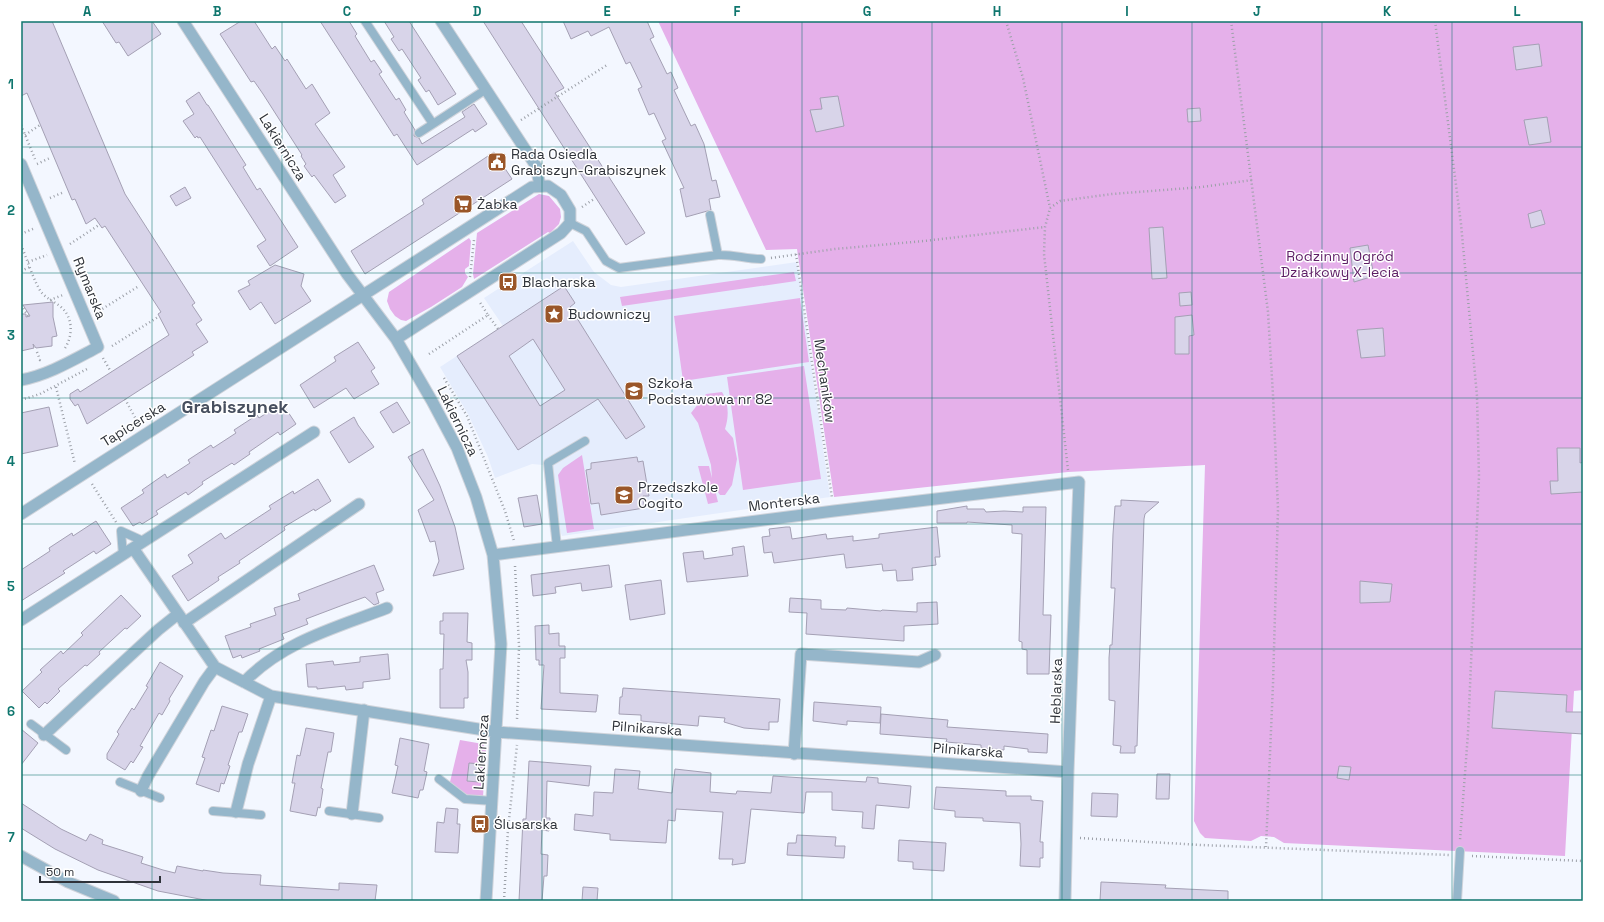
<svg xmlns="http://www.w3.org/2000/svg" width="1604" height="922" font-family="'Space Grotesk',sans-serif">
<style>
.built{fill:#e5edfd}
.green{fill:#e5b0ea}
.building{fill:#d8d4e9;stroke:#a4a0b4;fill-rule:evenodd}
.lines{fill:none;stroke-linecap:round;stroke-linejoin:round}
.service-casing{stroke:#d0d4db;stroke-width:10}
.minor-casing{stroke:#d0d4db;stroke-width:13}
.path{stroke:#9ca0a8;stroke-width:2.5;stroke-dasharray:1 3;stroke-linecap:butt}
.service{stroke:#95b6ca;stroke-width:8}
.minor{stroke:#95b6ca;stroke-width:11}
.grid{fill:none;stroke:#0f766e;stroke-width:1;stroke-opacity:0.55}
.labels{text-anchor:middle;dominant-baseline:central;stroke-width:3;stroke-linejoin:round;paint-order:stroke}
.street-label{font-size:14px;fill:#2e3239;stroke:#fff}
.poi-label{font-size:14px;fill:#2e3239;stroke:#fff;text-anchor:start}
.park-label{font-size:14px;fill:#5d1d65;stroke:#fff}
.district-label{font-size:18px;font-weight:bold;fill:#474f5f;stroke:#fff}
.neatline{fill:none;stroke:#0f766e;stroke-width:1.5}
.grid-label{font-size:13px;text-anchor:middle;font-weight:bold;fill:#0f766e}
</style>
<rect width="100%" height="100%" fill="#f3f7ff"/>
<!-- built -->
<path class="built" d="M573 241 594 272 611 285 621 287 797 262 830 497 562 536 560 530 550 532 543 465 532 464 495 478 488 457 468 414 440 367 503 326 484 298Z"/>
<!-- green -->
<path class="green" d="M658 21H1583V690L1574 691 1565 856 1284 843 1274 837 1261 836 1251 841 1205 838 1200 833 1194 821 1205 465 1068 472 834 497 797 249 766 250Z
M539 194 549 196 560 209 561 217 559 224 550 233 548 232 474 279 473 274 477 233Z
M469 238 471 241 469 266 465 269V273L468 277 462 287 431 307 406 321 401 320 395 316 390 309 387 301 389 292Z
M794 272 796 281 622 306 620 297Z
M800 298 809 362 683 381 674 316Z
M804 366 821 479 743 490 727 377Z
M722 392C729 403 729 417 725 429L733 438 737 459 732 485 725 495H720L714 486 718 502 708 504 698 466H709L712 478 711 465 698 423 691 413 706 394Z
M582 455 594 529 567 533 558 475 563 468Z
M460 740 483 744 486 750 483 797 468 796 450 782Z"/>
<!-- building -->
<path class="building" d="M21 21H52L125 194 195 303 192 305 202 320 196 324 208 342 192 352 194 355 87 424 78 404 75 406 70 399V394L78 389 80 392 169 335 158 314 161 312 105 226 102 228 95 218 86 224 75 199 72 200 27 93 21 96Z
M102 21H152L161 34 128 56 119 42 116 43Z
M241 21H254L272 49 275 46 285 61 287 59 306 89 312 84 330 113 315 124 345 167 333 175 346 196 335 203 314 175 312 177 304 166 306 164 301 156 302 155 263 94 254 81 251 82 220 34Z
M320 21H349L357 34 355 36 371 62 374 60 382 72 379 74 396 100 399 98 406 110 404 112 415 130 414 136 419 138 422 144 465 117 462 112 474 104 487 124 475 132 473 129 417 165 397 134 394 136Z
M384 21H409L456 94 438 105 429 90 426 92 418 80 421 78 402 49 399 51 391 39 394 37Z
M483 21H521L564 88 555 93 645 233 626 245Z
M563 21H647L654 37 650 39 667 74 671 72 678 88 674 90 691 126 695 124 704 144 712 181 716 180 720 197 709 199 711 210 686 217 680 189 684 188 662 141 666 139 654 113 649 115 638 89 642 87 630 62 626 64 609 27 591 36 588 31 571 39Z
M1539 44 1542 66 1516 70 1513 47Z
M199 92 207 105H208L246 165 243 167 257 190 260 188 298 247 270 266 257 246 266 240 200 137 198 138 197 136 195 138 183 121 194 114 186 101Z
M838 96 844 126 816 132 810 110 822 109 820 98Z
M1200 108 1201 121 1188 122 1187 109Z
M1547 117 1551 142 1529 145 1524 120Z
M494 152 512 179 365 274 351 251 424 204 422 200Z
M185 187 191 198 176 206 170 196Z
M1541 210 1545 224 1531 228 1528 214Z
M1163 227 1167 278 1152 279 1149 228Z
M1368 245 1374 276 1354 282 1350 248Z
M275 265 304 274 301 286 311 301 275 324 261 302 250 310 238 291 250 285 248 281Z
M564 286 575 303 570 307 645 427 626 439 598 399 518 450 457 356ZM533 339 565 390 540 406 509 356Z
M1191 292 1192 305 1180 306 1179 293Z
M53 302V317L57 336 52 337V346L36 348 33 344 34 348 21 351V314H26V317L30 316 23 305Z
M1192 315 1194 335 1189 336V354H1175V317Z
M1383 328 1385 356 1361 358 1357 330Z
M358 342 375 368 371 371 379 384 354 399 346 388 314 408 300 385 336 361 334 357Z
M397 402 410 423 393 433 380 412Z
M282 403 296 424 280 435 278 432 249 452 250 454 234 465 232 463 202 482 203 484 188 495 186 492 156 511 158 514 142 524 140 522 133 526 121 508 144 493 142 490 165 474 167 478 190 463 188 460 211 445 213 448 236 433 234 430 257 415 259 418Z
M49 407 58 446 21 454V413Z
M354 417 358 425 374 447 349 463 330 432Z
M1557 448H1580V463L1583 462V492L1551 494 1550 481H1558Z
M423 449 440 486 455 527 464 569 433 576 439 561 435 541 430 542 418 510 434 500 408 457Z
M637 457 638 462 643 461 649 496H643L644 508 601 515 599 503 591 504 586 470 591 469V463Z
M318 479 331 501 315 511 314 509 284 527 285 530 239 561 240 563 218 577 219 580 188 601 172 576 193 563 188 555 221 533 225 539 271 509 269 506 293 491 294 494Z
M537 495 542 524 524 527 518 498Z
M1121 500 1159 502 1145 514 1144 519 1137 746H1135V753H1120L1121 746 1113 745 1115 701 1109 700V658L1110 645H1112L1115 588H1111L1113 534 1115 506H1121Z
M967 506V509H984L986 512 1004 511 1023 512V507H1046L1043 615H1051L1049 674H1027V650L1022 649V642L1019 641 1022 534 1012 533V525L967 522V523H937V511Z
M96 521 111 544 96 554 94 551 63 571 65 573 21 601V570L50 551 49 548 72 533 73 536Z
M786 527H790L792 539 826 534 827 539 853 536V541L879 538V534L937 527 940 557H935L936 565 912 568 913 580 897 581 896 570 883 571 882 564 846 568 844 554 774 563 772 552 764 553 762 537 770 536 769 529Z
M744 546 748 576 687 582 683 553 703 551 704 559 733 555 732 548Z
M374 565 384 590 376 593 379 603 374 605 365 597 343 605 306 619 308 624 282 634 284 639 259 649 260 651 242 658 241 655 233 658 225 636 251 627 250 624 276 615 274 608 300 600 298 594Z
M609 565 612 587 582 591 581 583 555 587 556 593 533 596 531 575Z
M661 580 665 614 630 620 625 585Z
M1360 581 1392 584 1390 602 1360 603Z
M121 595 141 616 127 629 125 628 99 652 100 654 87 666 85 665 58 689 60 691 47 704 45 702 39 708 22 691 42 672 40 670 61 651 63 654 83 635 81 633Z
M790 598 821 600V609L846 610 847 608 881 611 882 610 917 612V603L937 602 938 624 904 626V641L806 634 807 613 789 612Z
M443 613H468L467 642 472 643V660H466L468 672V698H464V708H440V669H443L444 634H440V621H443Z
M549 625V634L559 633V646H565V658H560V693L598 695 596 712 541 709 544 665H539V660H536L535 626Z
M388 654 390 679 363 682V688L346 690 345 686 317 689V687H308L306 664 333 661 334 665 360 662V657Z
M160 662 183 676 169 699 170 701 162 715 159 713 140 746 143 747 133 763 131 761 125 770 107 759V754L119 734 117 732 132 708 134 710 148 687 146 686Z
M623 688 780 699 778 722H769V730L744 728 724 722 725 718 699 716 698 726 641 721V715L619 714 620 697H622Z
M1495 691 1567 695 1566 712H1583V734L1492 728Z
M814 702 881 707 880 723 847 721V725L813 721Z
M222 706 248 714 242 732H239L228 765 230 766 224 784 221 783 219 792 196 784 205 758 202 757 211 730 214 731Z
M881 714 948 720 947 727 1048 734 1047 753 1028 752V749L1004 746V750L981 748V745L946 742 947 739 880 734Z
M306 728 334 733 331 752H328L321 788 323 789 320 808 318 807 316 816 290 811 295 783H292L297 755 300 756Z
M21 729 38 743 21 765Z
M400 738 429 744 424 771 427 772 423 790H420L418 798 392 793 398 766 395 765Z
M529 761 591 766 589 786 547 781 546 818H550L549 831 542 830 541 854 548 855 547 876H544L542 901H519L523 819H526Z
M469 763 481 764 479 782 467 781Z
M1339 766 1351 767 1349 780 1337 778Z
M615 769 640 771 638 789 672 793 675 769 711 773 710 792 736 794 737 791 771 793 773 776 866 782 867 777 878 778V783L911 786 909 808 876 805 874 829 862 828 863 812 832 810V792H806L804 813 751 809 745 863 732 865 733 859H719L723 812 676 809 675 821 668 820 666 843 610 840V834L574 830 575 814 593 816 594 792 613 793Z
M1157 774H1170L1169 799H1156Z
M936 787 1006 791V796H1031V800L1043 801 1040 842H1043V858H1040V867L1020 866 1021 844 1020 823 983 821V818L955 817V811L934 809Z
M1092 793 1118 794 1117 817 1091 816Z
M21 803 61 829 86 841 90 834 103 840 102 844 143 857 141 863 163 870 175 873 177 866 203 871V870L223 873 261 875 260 885 339 890V883L377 885 375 901H210L158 891 98 870 55 849 21 828Z
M446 808 458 809 457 824H460L458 853 435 852 437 822 444 823Z
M797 835 836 837 835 846H845L844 858 787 855 788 843H796Z
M899 840 946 843 944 871 913 869V862L898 861Z
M1101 882 1166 885 1165 888 1228 891V901H1100Z
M583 887 598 888 597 901H582Z"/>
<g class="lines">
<defs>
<path id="service" d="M365 21 433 124 485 90
M419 133 433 124
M710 215 718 255
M570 223 586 231 606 261 619 268 718 255C732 254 746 259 761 259
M557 547 548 463 585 441
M123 555 121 531 143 541
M31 724 66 750
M439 779 465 799 493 801
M120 782 160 798
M213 811 261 815
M329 811 379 818
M1457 901 1460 851"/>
<path id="minor" d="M183 21 347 274 396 339 432 401 457 448 476 497 493 555 501 644 486 901
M441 21 536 166 540 186
M21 164 98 347C73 360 48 375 21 380
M21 514 532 187 548 186 561 195 570 210V223L561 233 396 339
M133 548 215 667 271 696 497 732 1068 772
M493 555 834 511 1079 482 1068 772 1065 901
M21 620 314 432
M184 623 359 504
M244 682C284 641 335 628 387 608
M44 735 158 630 178 614
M794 754 801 654 919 662 935 655
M141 791 148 776 204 682 215 667
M236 812 248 764 271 696
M352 814 364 710
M21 856 68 882 114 901"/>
</defs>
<!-- service casing -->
<use href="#service" class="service-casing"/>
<!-- minor casing -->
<use href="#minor" class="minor-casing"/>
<!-- path -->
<path class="path" d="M1006 21 1023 78 1050 208
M1231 21 1268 312 1273 395 1278 509 1273 684 1266 847
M1435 21 1461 224 1477 396 1479 477 1468 733 1460 840
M521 120 607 65
M21 125 35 159
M25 135 40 125
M37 164 50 158
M50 198 64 192
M582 207 594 199
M21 234 35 228
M70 244 99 225
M21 245C26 256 35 285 42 293 48 300 56 302 62 308 73 318 73 336 65 348
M796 254 832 498
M771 258 835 249 924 241 1045 227
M28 262 47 255
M21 271 30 267
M470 277 474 240
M50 300 63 295
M21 305 29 317
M99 311 139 286
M488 315 498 329
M112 346 158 317
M37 352 40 360 42 359
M429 354 488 315 479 301
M103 358 111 372
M444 378 467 416 505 511 514 541
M56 387 75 464
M125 399 138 423
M21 400 40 394 87 369
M1068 470 1044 254 1045 227 1050 208 1060 201 1112 194 1202 187 1252 180
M92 484 116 522
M515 566 519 646 517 720
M1080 838 1201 845 1449 855
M1472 856 1583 861
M504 901 508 829 517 745"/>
<!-- service -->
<use href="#service" class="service"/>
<!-- minor -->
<use href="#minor" class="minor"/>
</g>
<!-- grid -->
<path class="grid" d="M152 21V901M282 21V901M412 21V901M542 21V901M672 21V901M802 21V901M932 21V901M1062 21V901M1192 21V901M1322 21V901M1452 21V901M21 147H1583M21 273H1583M21 398H1583M21 524H1583M21 649H1583M21 775H1583"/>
<!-- icons -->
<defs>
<symbol id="civic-square" viewBox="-11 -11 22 22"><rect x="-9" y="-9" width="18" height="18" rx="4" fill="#9a5629" stroke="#fff"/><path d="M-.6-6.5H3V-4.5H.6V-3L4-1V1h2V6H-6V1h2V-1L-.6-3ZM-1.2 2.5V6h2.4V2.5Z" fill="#fff"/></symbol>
<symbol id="supermarket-square" viewBox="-11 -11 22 22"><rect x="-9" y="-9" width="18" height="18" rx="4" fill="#9a5629" stroke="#fff"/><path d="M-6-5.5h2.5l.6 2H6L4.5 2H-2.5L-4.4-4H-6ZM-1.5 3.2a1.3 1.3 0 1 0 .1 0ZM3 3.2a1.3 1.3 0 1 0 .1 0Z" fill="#fff"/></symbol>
<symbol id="bus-square" viewBox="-11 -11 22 22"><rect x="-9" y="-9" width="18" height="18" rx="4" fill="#9a5629" stroke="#fff"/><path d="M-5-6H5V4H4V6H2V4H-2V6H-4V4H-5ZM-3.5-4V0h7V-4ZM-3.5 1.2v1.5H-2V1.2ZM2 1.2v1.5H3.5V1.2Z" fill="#fff"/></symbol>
<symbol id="sight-square" viewBox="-11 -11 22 22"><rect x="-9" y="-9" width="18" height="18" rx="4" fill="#9a5629" stroke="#fff"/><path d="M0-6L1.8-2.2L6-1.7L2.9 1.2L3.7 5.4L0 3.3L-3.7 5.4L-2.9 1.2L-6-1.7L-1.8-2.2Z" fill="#fff"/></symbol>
<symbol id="school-square" viewBox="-11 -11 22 22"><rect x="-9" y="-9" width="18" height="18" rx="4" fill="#9a5629" stroke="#fff"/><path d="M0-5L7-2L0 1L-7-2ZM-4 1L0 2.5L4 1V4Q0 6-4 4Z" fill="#fff"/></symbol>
</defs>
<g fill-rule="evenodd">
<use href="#civic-square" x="486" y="151" width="22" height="22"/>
<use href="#supermarket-square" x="452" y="193" width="22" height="22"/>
<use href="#bus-square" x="497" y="271" width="22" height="22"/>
<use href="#sight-square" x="543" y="303" width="22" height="22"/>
<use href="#school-square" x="623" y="380" width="22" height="22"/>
<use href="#school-square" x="613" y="484" width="22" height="22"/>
<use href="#bus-square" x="469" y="813" width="22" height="22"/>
</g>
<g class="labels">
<!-- street labels -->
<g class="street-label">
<text transform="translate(283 147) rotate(58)">Lakiernicza</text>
<text transform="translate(90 288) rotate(68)">Rymarska</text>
<text transform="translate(825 381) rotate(82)">Mechaników</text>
<text transform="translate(458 421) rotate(64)">Lakiernicza</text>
<text transform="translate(133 424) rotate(-32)">Tapicerska</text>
<text transform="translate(784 502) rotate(-7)">Monterska</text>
<text transform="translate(1056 691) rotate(-88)">Heblarska</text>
<text transform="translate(647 728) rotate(4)">Pilnikarska</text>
<text transform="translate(968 750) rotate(4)">Pilnikarska</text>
<text transform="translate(481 752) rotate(-86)">Lakiernicza</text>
</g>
<!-- poi labels -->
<g class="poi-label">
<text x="511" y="154">Rada Osiedla<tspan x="511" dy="16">Grabiszyn-Grabiszynek</tspan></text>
<text x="477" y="204">Żabka</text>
<text x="522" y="282">Blacharska</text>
<text x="568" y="314">Budowniczy</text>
<text x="648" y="383">Szkoła<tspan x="648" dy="16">Podstawowa nr 82</tspan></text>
<text x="638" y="487">Przedszkole<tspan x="638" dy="16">Cogito</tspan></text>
<text x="494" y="824">Ślusarska</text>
</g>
<!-- park labels -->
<g class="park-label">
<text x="1340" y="256">Rodzinny Ogród<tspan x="1340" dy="16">Działkowy X-lecia</tspan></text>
</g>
<!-- district labels -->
<g class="district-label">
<text x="235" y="406">Grabiszynek</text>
</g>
</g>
<!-- border -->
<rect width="1604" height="922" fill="none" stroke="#ffffff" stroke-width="44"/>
<!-- scale -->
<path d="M40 876v6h120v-6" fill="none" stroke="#2e3239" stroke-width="2"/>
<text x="46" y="876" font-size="12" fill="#2e3239" stroke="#ffffff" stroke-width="3" paint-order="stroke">50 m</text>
<rect x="22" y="22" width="1560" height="878" class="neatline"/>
<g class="grid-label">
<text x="87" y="16">A</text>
<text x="217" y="16">B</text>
<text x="347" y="16">C</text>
<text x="477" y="16">D</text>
<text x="607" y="16">E</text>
<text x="737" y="16">F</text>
<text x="867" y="16">G</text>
<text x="997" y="16">H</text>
<text x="1127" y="16">I</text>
<text x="1257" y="16">J</text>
<text x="1387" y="16">K</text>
<text x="1517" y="16">L</text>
<text x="11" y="89">1</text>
<text x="11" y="215">2</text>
<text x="11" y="340">3</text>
<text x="11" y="466">4</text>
<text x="11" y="591">5</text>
<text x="11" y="716">6</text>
<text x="11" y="842">7</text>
</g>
</svg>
